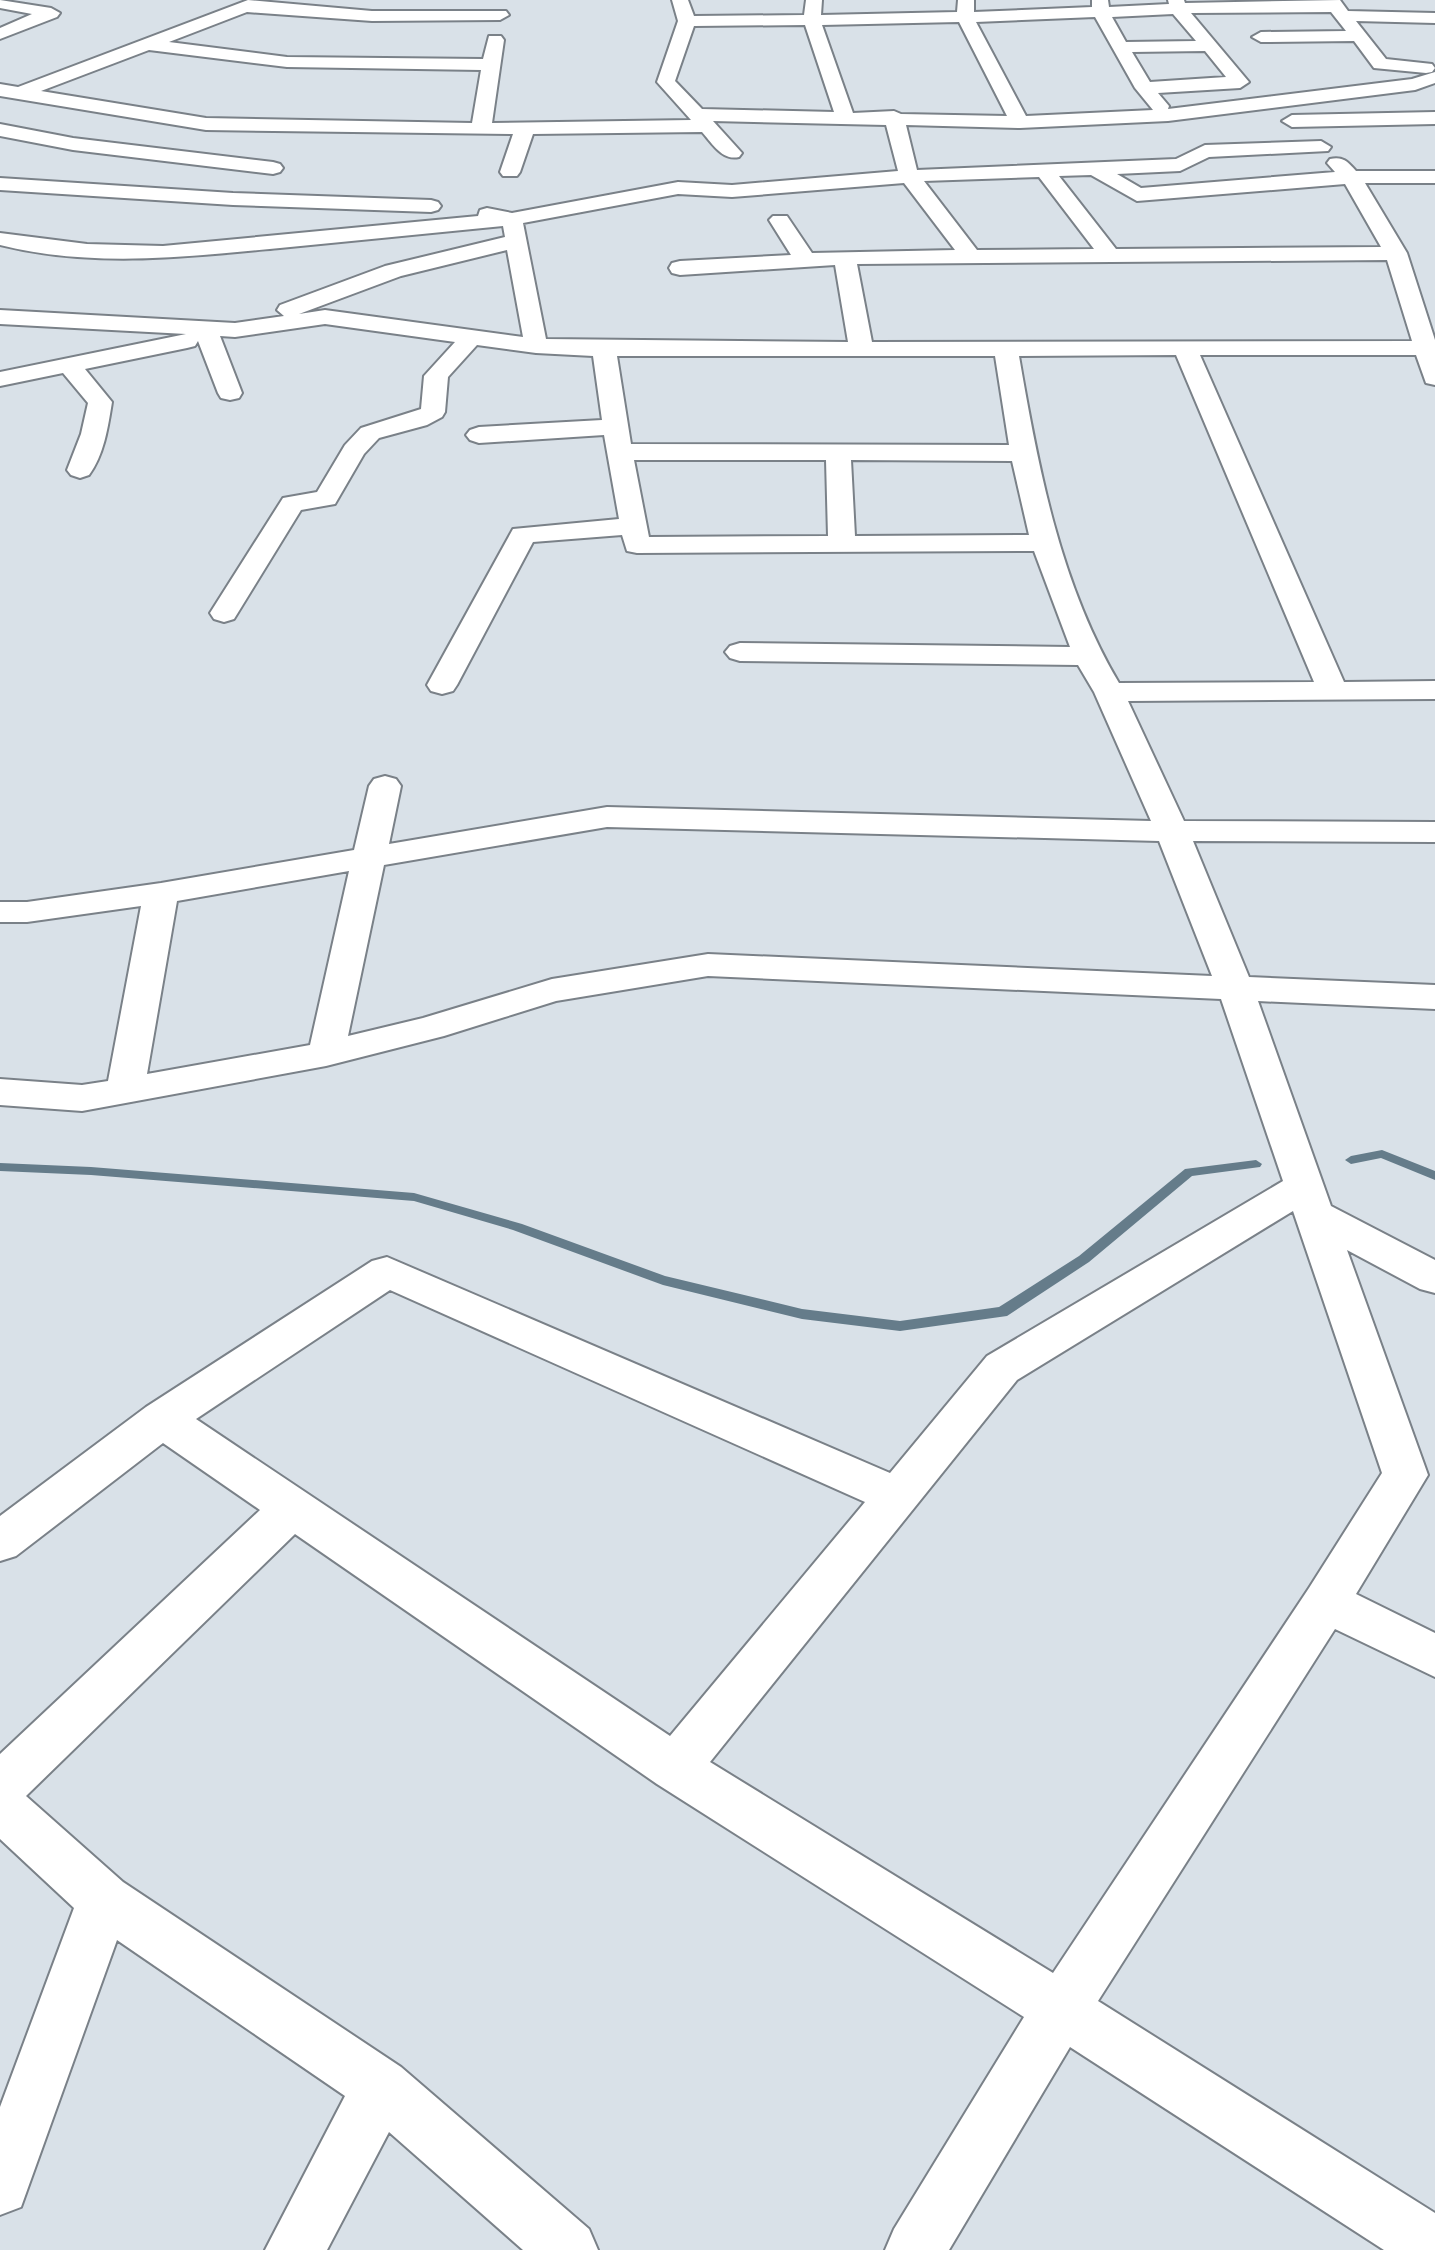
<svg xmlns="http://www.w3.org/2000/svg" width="1435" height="2250" font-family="'Alegreya Sans',sans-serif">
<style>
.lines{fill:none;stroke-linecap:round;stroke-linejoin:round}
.stream{fill:#657c8a;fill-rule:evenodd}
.minor-casing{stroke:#7a8188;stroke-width:4}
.minor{fill:#fff;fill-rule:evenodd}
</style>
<rect width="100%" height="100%" fill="#d9e1e8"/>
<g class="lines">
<!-- stream -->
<path class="stream" d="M1382 1150 1435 1171V1180L1381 1158 1351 1164 1345 1160 1351 1156Z
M1256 1160 1262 1164 1260 1167 1192 1176 1089 1262 1007 1316 900 1331 802 1319 663 1285 513 1230 414 1201 91 1175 0 1171V1163L91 1167 414 1193 522 1224 665 1276 802 1309 900 1321 999 1307 1079 1256 1185 1169Z"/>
<defs>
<path id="minor" d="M0 0 51 8 60 13 57 17 0 39V28L32 14 0 8Z
M248 0 372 11H506L509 15 500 20 372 21 247 12 169 42 287 57 483 59 489 36H501L504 40 492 123 691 120 657 82 678 21 672 0H688L694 16 804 15 806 0H822L821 15 957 12 958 0H974V12L1092 7V0H1108L1109 7 1169 4 1168 0H1184L1185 3 1340 0 1348 11 1435 13V23L1356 21 1386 59 1432 64 1435 68 1432 72 1426 73 1374 68 1354 41 1261 42 1252 37 1261 32 1346 31 1331 12 1191 13 1249 82 1240 88 1158 93 1169 106 1168 109 1412 79 1435 72V83L1415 90 1168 121 1020 128 906 125 917 170 1176 159 1205 145 1321 141 1331 147 1328 151 1209 157 1180 171 1117 174 1141 188 1335 172 1327 163 1330 159C1343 156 1348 162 1356 171H1435V183H1365L1407 253 1435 340V385L1426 383 1416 355H1200L1344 682 1435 681V699L1128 701 1184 821 1435 822V842L1193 841 1249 977 1435 985V1009L1258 1001 1331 1206 1435 1260V1293L1420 1289 1347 1250 1428 1475 1356 1594 1435 1633V1677L1335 1629 1098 2001 1435 2213V2250H1384L1070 2047 949 2250H885L894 2229 1024 2017 657 1784 295 1534 26 1796 123 1882 401 2067 589 2229 598 2250H523L389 2132 327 2250H265L345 2096 117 1940 21 2207 0 2215V2107L74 1908 0 1839V1754L260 1510 163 1443 16 1556 0 1561V1516L146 1407 372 1261 387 1257 890 1473 987 1356 1283 1181 1221 999 708 976 556 1001 444 1036 326 1066 82 1111 0 1105V1079L82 1085 108 1081 141 906 27 922H0V902H27L161 883 354 850 369 786 374 779 385 776 396 779 401 786 389 844 607 807 1151 821 1094 692 1078 665 740 661 730 658 725 652 730 646 740 643 1070 647 1034 551 637 553 627 551 622 535 533 542 457 685 453 691 442 694 431 691 427 685 513 529 619 519 604 435 479 443 470 440 466 435 470 430 479 427 602 420 593 356 536 353 477 345 448 377 445 412 442 417 427 425 379 438 364 454 335 504 301 510 234 619 224 622 214 619 210 613 283 498 317 492 345 445 361 428 421 409 424 376 455 342 325 324 235 337 220 336 242 393 239 398 230 400 221 398 218 393 198 341 195 346 187 348 85 369 112 402C108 427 104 455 89 475L80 478 71 475 67 470 81 434 88 403 63 373 0 386V372L186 334 0 324V310L235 323 284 316 277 310 280 305 385 266 505 237 503 226C429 233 355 241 280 248 187 257 92 268 0 245V233L87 244 163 246 478 216 480 210 487 208 512 213 678 182 732 185 898 171 886 125 713 121 742 153 739 157C722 161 712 143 702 132L533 134 520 172 517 176H503L500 172 513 134 206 130 0 96V84L18 87ZM1173 14 1196 41 1126 42 1112 17ZM1095 17 1135 88 1153 110 1026 116 976 22ZM959 22 1007 116 901 114 894 111 853 113 822 25ZM805 25 834 112 702 109 675 81 694 26ZM149 50 287 67 481 70 472 123 206 118 41 91ZM1205 51 1226 77 1150 82 1132 52ZM1091 175 1137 201 1345 184 1381 247 1116 249 1059 176ZM1039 177 1094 249 977 250 924 181ZM904 183 955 250 812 253 787 216H773L769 220 791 255 680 261 672 263 669 268 672 273 680 275 835 265 848 342 546 339 523 223 678 194 732 197ZM507 250 523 337 325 310 299 314 401 276ZM1387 260 1412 341 872 342 857 264ZM1176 355 1314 682 1119 683C1060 584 1038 467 1019 356ZM617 356H995L1009 445 631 444ZM634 460H826L828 536 649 537ZM851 460 1012 461 1029 535 855 536ZM607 827 1159 841 1212 976 708 954 552 979 423 1018 348 1036 384 865ZM349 871 310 1045 147 1074 177 901ZM1293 1211 1382 1473 1309 1588 1053 1973 710 1762 1017 1380ZM390 1290 865 1502 670 1736 196 1419Z
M1435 112V124L1292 127 1282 121 1292 115Z
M0 124 73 138 273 162 280 164 283 168 280 172 273 174 73 150 0 136Z
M0 178 233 193 431 200 438 202 441 206 438 210 431 212 233 205 0 190Z"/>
</defs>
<!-- minor casing -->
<use href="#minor" class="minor-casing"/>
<!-- minor -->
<use href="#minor" class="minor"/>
</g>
</svg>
